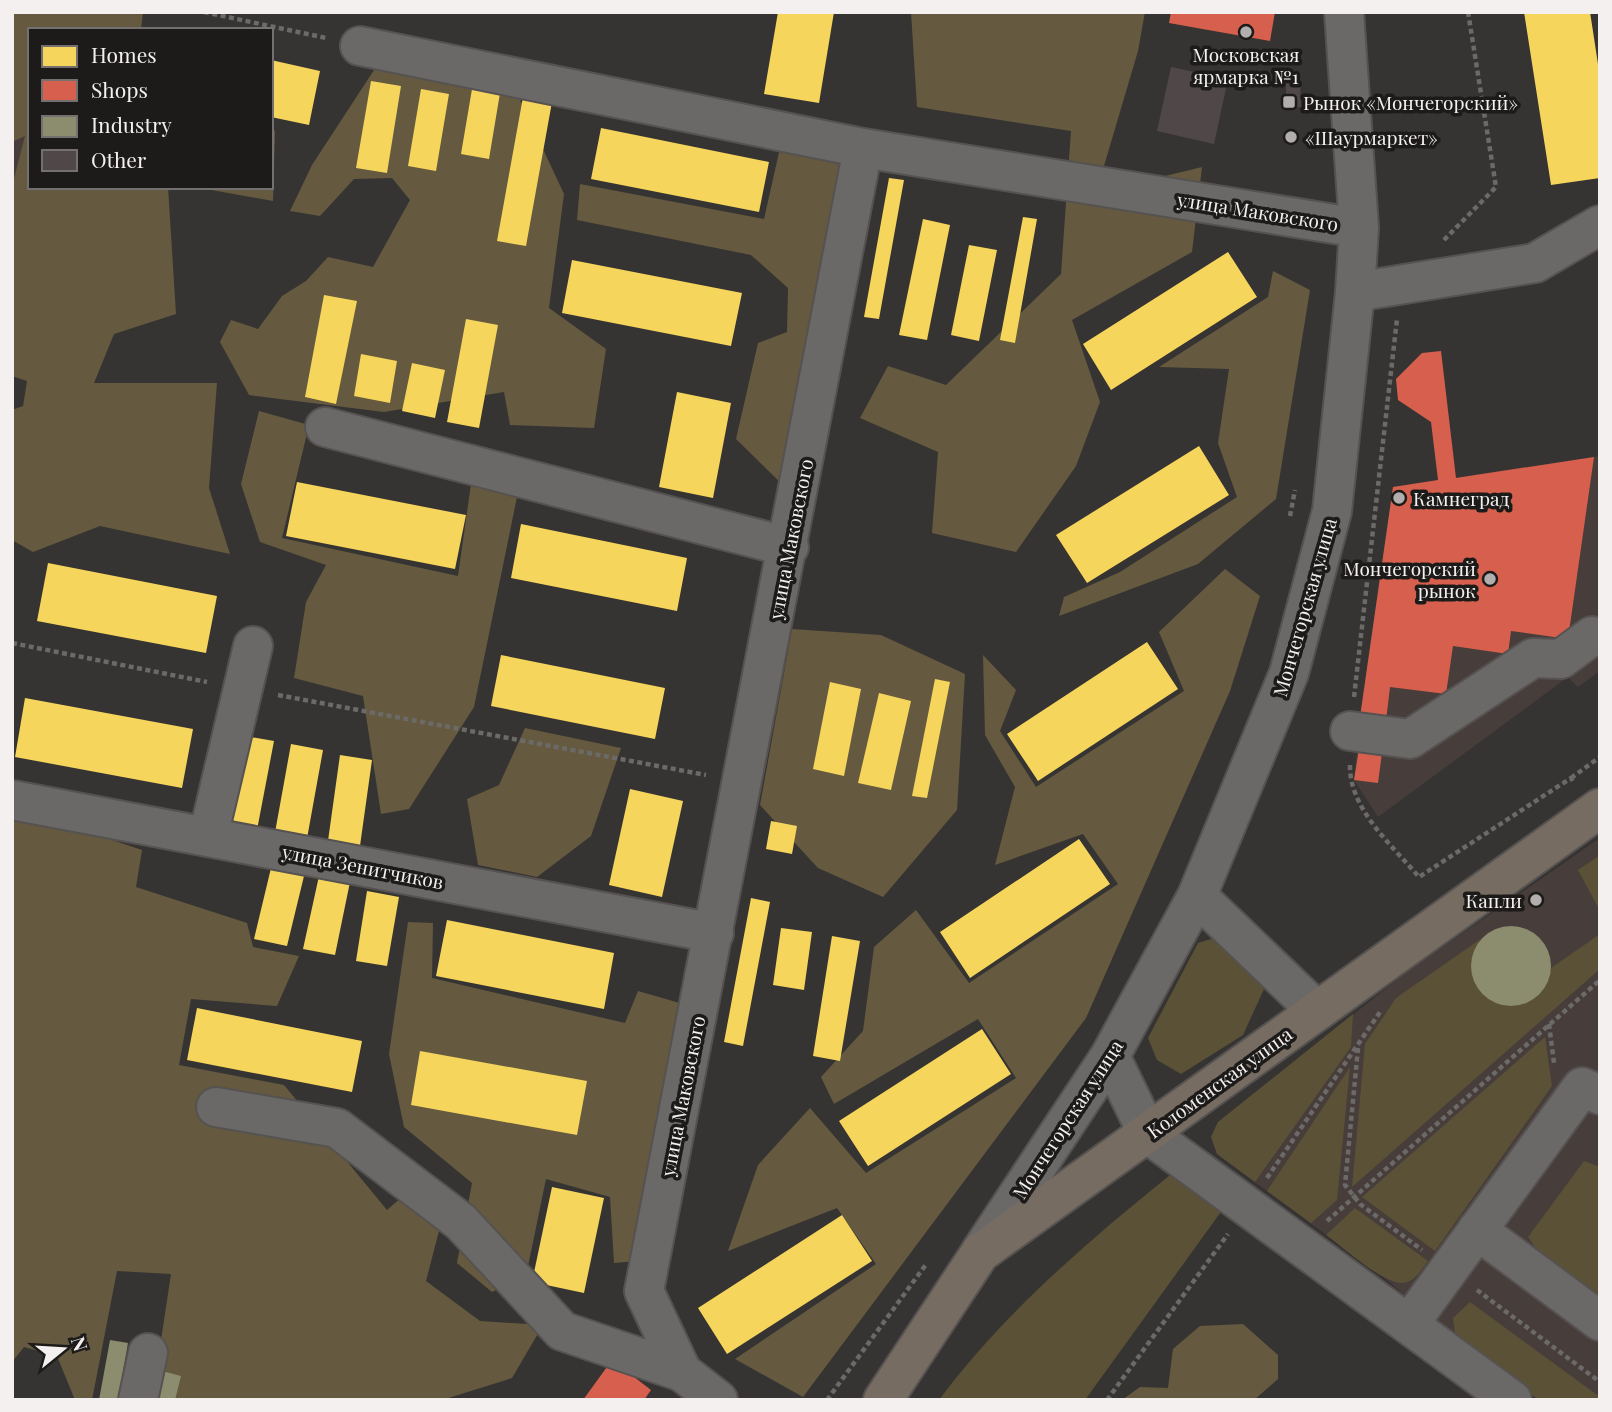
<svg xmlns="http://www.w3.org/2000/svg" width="1612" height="1412" font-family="'Playfair Display',serif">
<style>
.built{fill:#473d3a}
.green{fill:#5b5136}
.forest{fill:#655a3f}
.homes{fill:#f6d55c}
.shops{fill:#d6604d}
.industry{fill:#8c8c6e}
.building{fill:#504848}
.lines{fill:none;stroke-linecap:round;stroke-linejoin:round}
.minor-casing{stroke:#555251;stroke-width:42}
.major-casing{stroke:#555251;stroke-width:42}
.path{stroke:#6c6a69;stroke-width:4.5;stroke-dasharray:5 3.5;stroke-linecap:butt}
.minor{stroke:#6b6968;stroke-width:38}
.major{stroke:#766c61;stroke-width:38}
.poi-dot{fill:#b1aead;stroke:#1d1b1a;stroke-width:2.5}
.labels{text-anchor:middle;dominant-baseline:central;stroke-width:7;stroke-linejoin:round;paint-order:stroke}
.poi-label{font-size:19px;fill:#f3f0ef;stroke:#1d1b1a;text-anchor:start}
.street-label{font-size:19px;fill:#f3f0ef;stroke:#1d1b1a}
</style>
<rect width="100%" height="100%" fill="#363432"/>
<!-- built -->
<path class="built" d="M12 118 30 121 12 261Z
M1600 456V671L1578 687 1568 677 1378 817 1354 780 1360 717 1393 487Z
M1600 838V1400H1539L1456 1341 1386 1279 1217 1154 1211 1137 1218 1122 1408 971Z"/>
<!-- green -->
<path class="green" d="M1600 855V911L1578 870Z
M1600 934V969L1352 1187 1365 1044 1396 998 1482 938C1442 999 1535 1038 1551 968Z
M1211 939C1238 945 1254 964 1264 989L1243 1035 1181 1074 1157 1060 1148 1038 1198 943Z
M1353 1014 1351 1047 1255 1182 1217 1154 1211 1137 1218 1122Z
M1545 1037 1552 1086 1435 1251 1362 1197Z
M1350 1067 1337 1200 1311 1223 1267 1191Z
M1584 1161 1600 1167V1298L1540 1254 1528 1237Z
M1170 1175 1223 1209 1085 1400H939C1004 1313 1086 1243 1170 1175Z
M1355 1208 1428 1261C1421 1270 1415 1282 1403 1283 1383 1284 1343 1247 1326 1235Z
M1470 1302 1600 1397V1400H1539L1456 1341 1453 1318Z"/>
<!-- forest -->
<path class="forest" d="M12 12H143L141 30H30V187H168L176 314 114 334 94 383H217L209 488 230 554 100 526 33 552 12 540V410L23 406 27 381 12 376V186L25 136 12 142Z
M911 12H1145L1138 51 1096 193 1202 167 1192 252 1072 320 1100 402 1076 466 1016 552 932 533 938 452 860 418 888 366 946 385 1061 274 1071 131 917 107Z
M376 67 515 89 564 194 549 308 606 349 594 428 510 425 504 392 384 412 249 395 220 342 231 320 258 329 282 296 306 281 328 257 373 267 410 200 392 178 354 179 320 216 290 211 312 165Z
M271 130 275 131 273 201 195 187H271Z
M780 148 841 160 787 489 736 439 758 343 787 332 788 288 751 255 577 220 580 184 764 219Z
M1273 271 1310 290 1276 499 1198 564 1059 616 1064 597 1120 572 1237 497 1218 443 1229 369 1159 367 1268 297Z
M259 411 309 425 282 538 458 576 472 477 517 497 474 707 409 809 381 814 363 696 294 678 306 602 326 565 260 542 241 484Z
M1225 569 1260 596 1230 691 1086 1018 803 1397 735 1359 876 1264 837 1208 728 1251 758 1165 810 1108 866 1173 1016 1078 978 1019 834 1104 821 1077 863 1031 874 947 916 910 969 983 1118 884 1083 834 995 865 1015 787 985 735 983 655 1016 690 1000 731 1036 787 1184 691 1159 632Z
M792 629 881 635 965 674 957 810 883 897 818 868 760 805Z
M525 728 621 748 591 836 537 877 478 865 467 799 499 785Z
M13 807 142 850 136 887 247 923 253 947 299 956 277 1006 191 999 179 1065 284 1085 387 1210 409 1191 440 1227 426 1281 480 1321 543 1325 512 1378 442 1400H152L171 1274 117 1271 92 1400H75L57 1356 24 1347 12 1362Z
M408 922 433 923 432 978 625 1023 638 991 683 1004 637 1261 614 1263 610 1197 546 1179 526 1276 492 1292 457 1263 472 1183 404 1127 389 1054Z
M1243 1324 1278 1355V1379L1254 1400H1122L1140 1387 1168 1388 1173 1349 1200 1326Z"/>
<!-- homes -->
<path class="homes" d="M778 12H834L819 103 764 94Z
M1524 12H1590L1600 77V178L1551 185Z
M271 60 320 71 309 125 271 117Z
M371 81 401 86 387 173 356 168Z
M421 89 449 94 436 171 408 166Z
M472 89 500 93 489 159 461 154Z
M523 97 552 102 526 246 497 241Z
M601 128 769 162 759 212 591 179Z
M889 178 904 180 879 319 864 317Z
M1023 217 1037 219 1015 343 1000 340Z
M923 219 950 225 927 340 899 335Z
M969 245 997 250 979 341 951 335Z
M1228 252 1257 297 1111 390 1083 344Z
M572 260 742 293 731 346 562 313Z
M324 295 357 301 336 404 305 397Z
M466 319 498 325 479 428 447 422Z
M361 354 397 361 390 403 354 396Z
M412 363 445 370 435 418 402 411Z
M677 392 731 403 713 498 659 487Z
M1199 446 1229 495 1087 583 1056 535Z
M297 482 466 515 455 569 286 536Z
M521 524 687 558 677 611 511 578Z
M48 563 217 596 206 653 37 621Z
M1147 642 1178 689 1038 781 1007 734Z
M501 655 665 688 655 739 491 706Z
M935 679 950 682 927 798 912 796Z
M830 682 861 689 844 776 813 769Z
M879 693 911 701 891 790 858 783Z
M25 698 193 729 182 788 15 757Z
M245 736 274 741 257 830 228 824Z
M291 744 323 750 306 844 274 838Z
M340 755 372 760 359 853 327 848Z
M630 789 683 801 662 897 609 885Z
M771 821 797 826 792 854 766 849Z
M1079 839 1110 884 970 978 940 932Z
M271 868 304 876 287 946 254 939Z
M319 876 350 882 335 955 303 949Z
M367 891 399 897 387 966 356 961Z
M751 898 770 902 743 1046 724 1042Z
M447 920 614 953 604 1009 436 976Z
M781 928 812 932 804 990 773 985Z
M832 936 860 941 840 1061 813 1056Z
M197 1008 362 1041 352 1092 187 1060Z
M982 1029 1011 1074 868 1166 839 1121Z
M420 1051 587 1081 577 1135 411 1105Z
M552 1187 604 1198 584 1293 532 1282Z
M842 1215 872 1261 727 1354 698 1308Z"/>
<!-- shops -->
<path class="shops" d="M1171 12H1275L1270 41 1169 23Z
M1441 351 1456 478 1594 457 1568 639 1511 631 1508 654 1453 646 1446 694 1390 687 1386 721 1360 717 1393 487 1438 480 1431 422 1398 400 1396 379 1422 353Z
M1359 749 1382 753 1378 783 1354 780Z
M612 1360 651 1390 644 1400H583Z"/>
<!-- industry -->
<path class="industry" d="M1471 966a40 40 0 1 1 80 0a40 40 0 1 1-80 0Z
M110 1340 128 1343 118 1400H99Z
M162 1371 181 1376 175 1400H155Z"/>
<!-- building -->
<path class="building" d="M1171 67 1228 79 1214 144 1157 131Z
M1286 75H1300L1301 107H1286Z"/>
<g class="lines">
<defs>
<path id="minor" d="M360 46 863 148
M1355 292 1535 263 1600 225
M325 427 789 547
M1350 731 1410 739 1533 658 1561 659 1592 636
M12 800 714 933
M208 837 253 646
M1197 896 1317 1011
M1110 1056 1148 1134 1512 1400
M216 1107 337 1128 461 1222 562 1331 682 1372
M1477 1230 1600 1321
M981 1251 1110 1056 1197 896 1289 673 1332 511 1355 292 1359 228 1344 12
M1409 1324 1582 1087 1600 1095
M138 1400 148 1353
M718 1400 682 1372 644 1291 863 148 1359 228"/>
<path id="major" d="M883 1400 980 1253 1600 808"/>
</defs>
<!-- minor casing -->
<use href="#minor" class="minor-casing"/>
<!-- major casing -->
<use href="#major" class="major-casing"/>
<!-- path -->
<path class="path" d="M204 12 326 38
M1444 240 1496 187 1468 12
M1290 516 1295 490
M12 643 207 682
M278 695 706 775
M1354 697 1397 319
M1350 765C1349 809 1392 845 1419 877L1571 778 1574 783
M1571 778 1600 757
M1549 1024 1554 1063
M1358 1048 1345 1185 1360 1204 1422 1250
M1267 1178 1380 1012
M1327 1221 1600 980
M1477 1290 1600 1382
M827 1400 927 1263
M1107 1400 1228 1234"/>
<!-- minor -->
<use href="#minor" class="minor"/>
<!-- major -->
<use href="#major" class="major"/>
</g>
<!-- markers -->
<g class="poi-dot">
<circle cx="1246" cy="32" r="7"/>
<rect x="1282" y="95" width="14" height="14" rx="3.5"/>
<circle cx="1291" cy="137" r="7"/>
<circle cx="1399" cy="498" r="7"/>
<circle cx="1490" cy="579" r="7"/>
<circle cx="1536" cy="900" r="7"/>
</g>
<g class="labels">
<!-- poi labels -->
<g class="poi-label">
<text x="1246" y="54" text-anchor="middle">Московская<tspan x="1246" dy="22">ярмарка №1</tspan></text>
<text x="1303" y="102">Рынок «Мончегорский»</text>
<text x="1305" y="137">«Шаурмаркет»</text>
<text x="1413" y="498">Камнеград</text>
<text x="1476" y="568" text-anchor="end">Мончегорский<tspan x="1476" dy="22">рынок</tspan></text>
<text x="1522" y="900" text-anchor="end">Капли</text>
</g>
<!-- street labels -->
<g class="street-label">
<text transform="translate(1258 211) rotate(9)">улица Маковского</text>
<text transform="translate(790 539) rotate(-79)">улица Маковского</text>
<text transform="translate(1304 607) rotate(-74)">Мончегорская улица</text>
<text transform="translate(363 866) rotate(11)">улица Зенитчиков</text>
<text transform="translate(1219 1082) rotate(-36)">Коломенская улица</text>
<text transform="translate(682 1096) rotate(-79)">улица Маковского</text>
<text transform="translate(1067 1119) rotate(-57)">Мончегорская улица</text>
</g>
</g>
<!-- border -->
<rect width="1612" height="1412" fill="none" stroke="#f3f0ef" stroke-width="28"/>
<!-- legend -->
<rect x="28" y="28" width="245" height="161" fill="#1d1b1a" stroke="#73706f" stroke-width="2"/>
<rect x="42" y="46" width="35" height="21" fill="#f6d55c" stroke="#73706f" stroke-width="2"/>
<text x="91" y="63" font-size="21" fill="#f3f0ef">Homes</text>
<rect x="42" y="80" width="35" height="21" fill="#d6604d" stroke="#73706f" stroke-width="2"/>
<text x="91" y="98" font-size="21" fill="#f3f0ef">Shops</text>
<rect x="42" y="116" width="35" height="21" fill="#8c8c6e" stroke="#73706f" stroke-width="2"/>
<text x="91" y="133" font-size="21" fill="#f3f0ef">Industry</text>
<rect x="42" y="150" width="35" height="21" fill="#504848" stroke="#73706f" stroke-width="2"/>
<text x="91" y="168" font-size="21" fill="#f3f0ef">Other</text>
<!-- north arrow -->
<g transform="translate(63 1349) rotate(72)" stroke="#1d1b1a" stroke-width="5" paint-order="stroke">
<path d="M0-5L12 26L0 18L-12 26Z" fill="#f3f0ef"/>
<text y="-10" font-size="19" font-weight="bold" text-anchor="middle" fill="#f3f0ef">N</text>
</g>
</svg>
